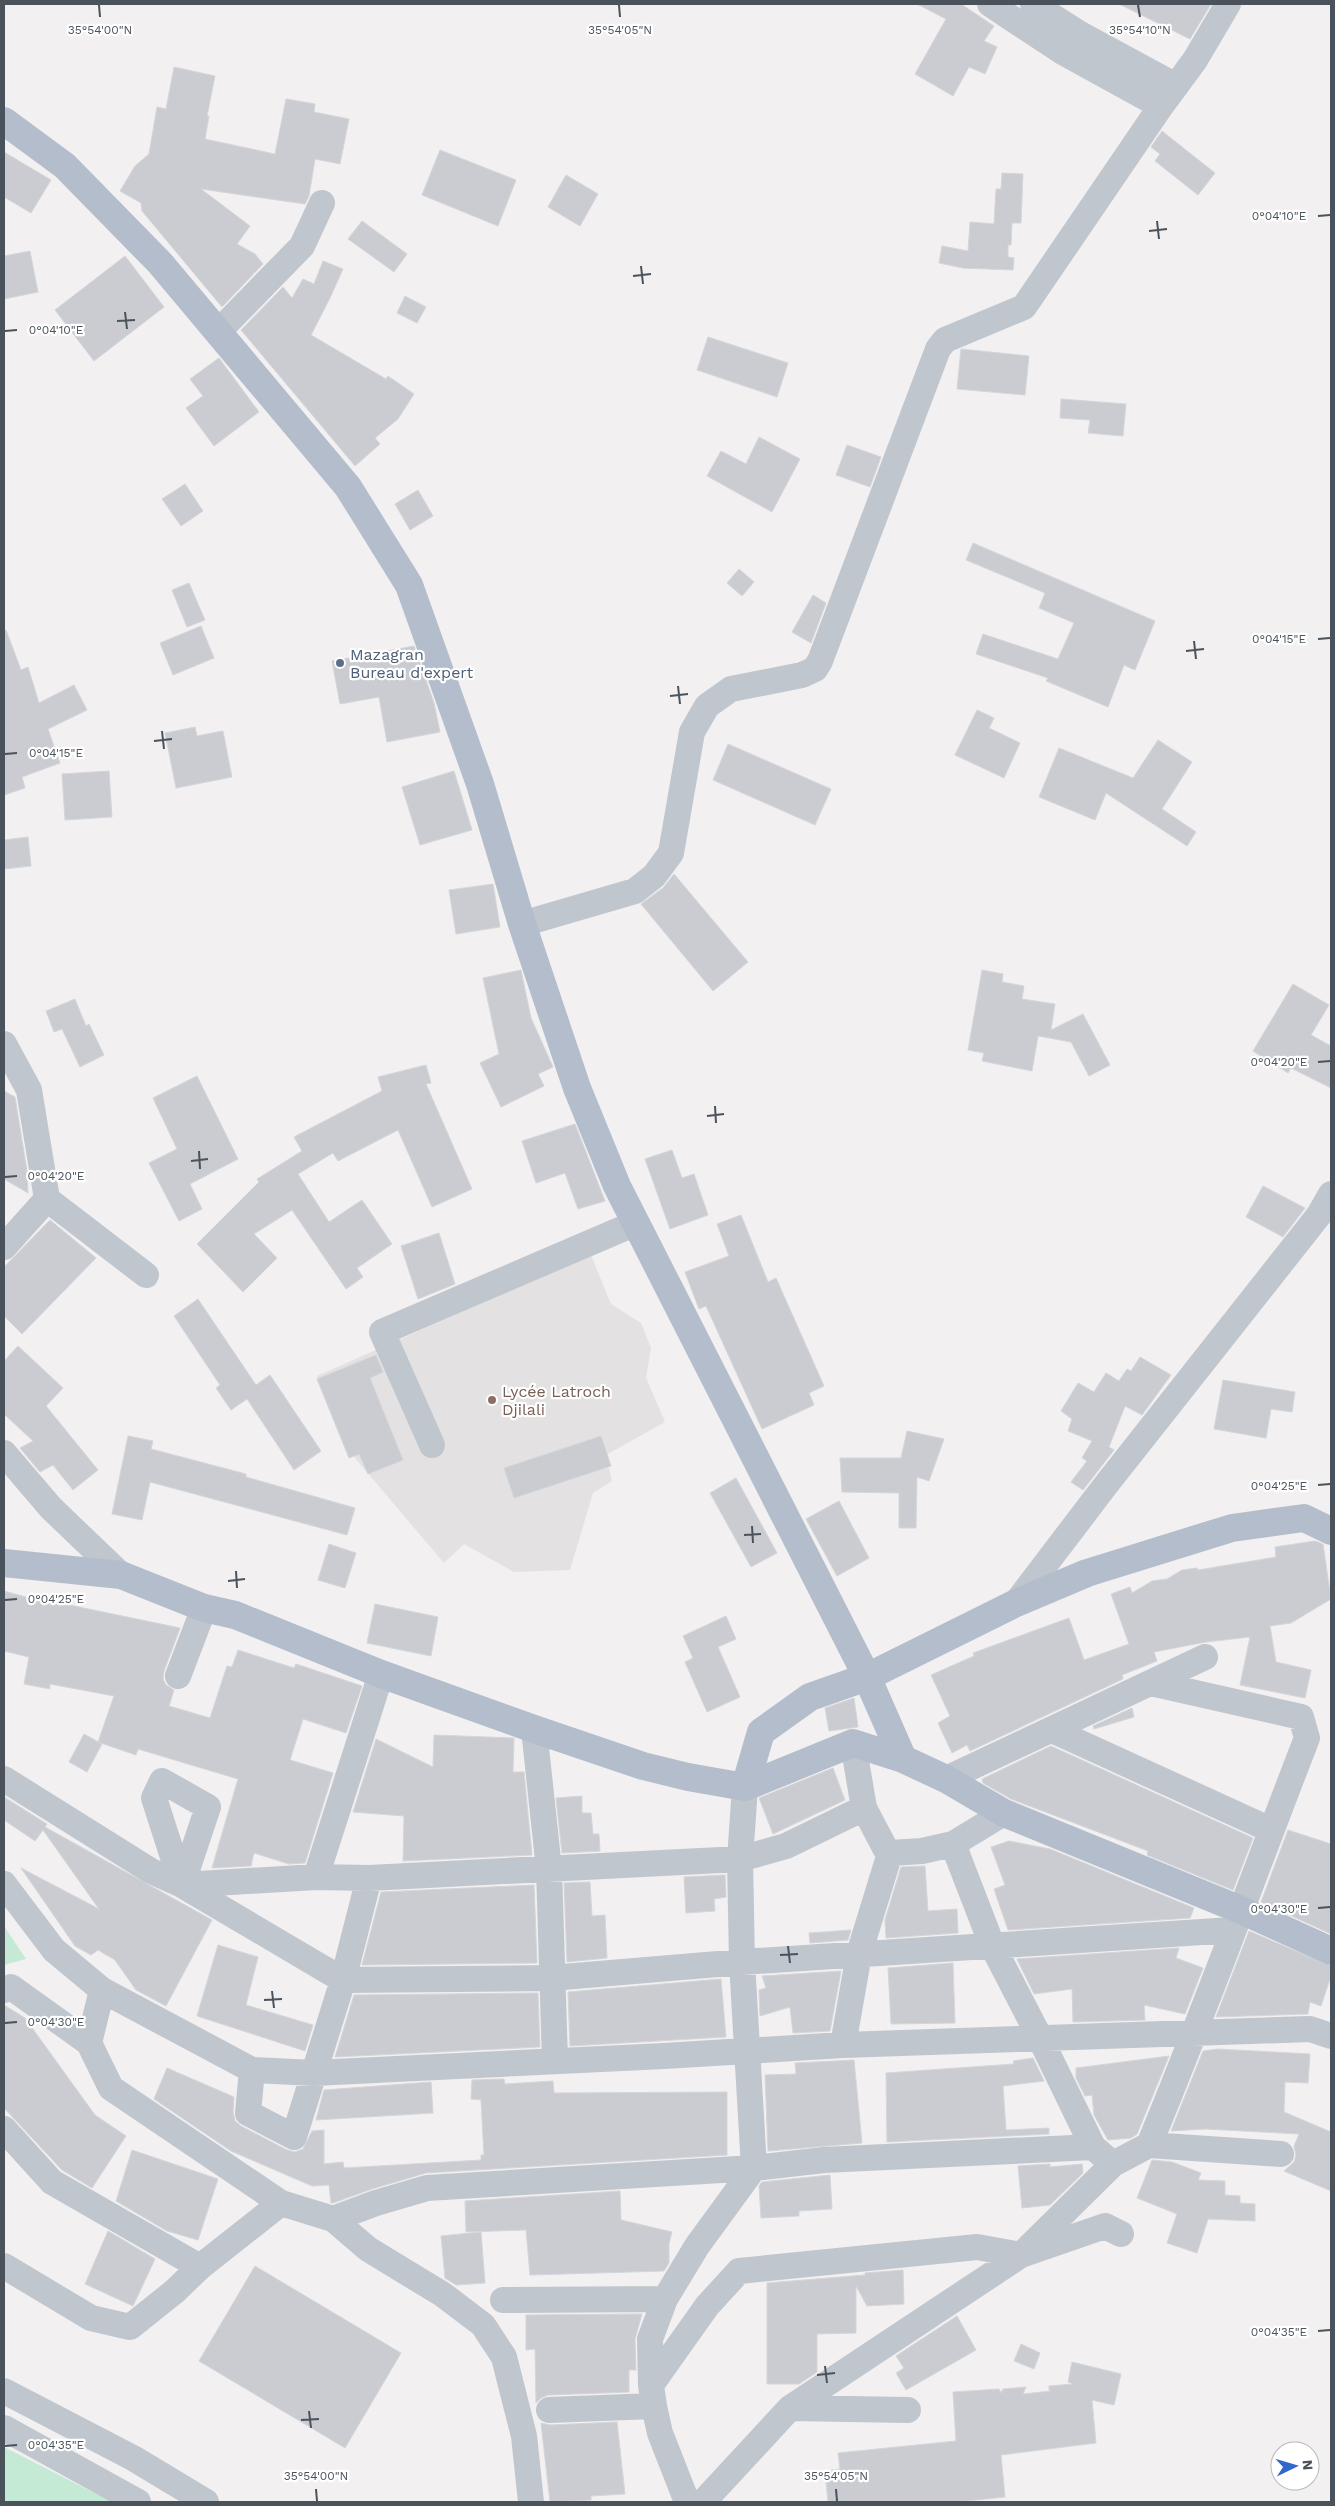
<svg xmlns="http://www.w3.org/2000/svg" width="1335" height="2506" font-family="'Work Sans',sans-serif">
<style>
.education{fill:#e3e1e1}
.green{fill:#c4ead5}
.building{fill:#cbccd2;stroke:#d4d6da}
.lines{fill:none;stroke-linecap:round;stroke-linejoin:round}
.minor{stroke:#c0c6cd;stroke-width:26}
.major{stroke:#b3bdcb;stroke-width:28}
.ticks{fill:none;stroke:#4a525b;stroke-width:2}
.service-dot{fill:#5c6f8a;stroke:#fff;stroke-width:2}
.education-dot{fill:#8d6e63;stroke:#fff;stroke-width:2}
.labels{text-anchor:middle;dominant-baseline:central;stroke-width:4.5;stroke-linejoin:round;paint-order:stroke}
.service-label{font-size:16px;fill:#4e5e75;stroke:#fff;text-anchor:start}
.education-label{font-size:16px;fill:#785e54;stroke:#fff;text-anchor:start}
.ticks-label{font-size:12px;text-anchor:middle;fill:#4a525b;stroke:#fff;stroke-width:4.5;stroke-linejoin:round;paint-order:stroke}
</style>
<rect width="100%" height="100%" fill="#f2f0f0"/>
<!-- education -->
<path class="education" d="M591 1255 611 1304 641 1323 651 1348 646 1378 665 1422 606 1455 612 1481 593 1493 570 1570 514 1572 464 1544 444 1563 354 1457 317 1376Z"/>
<!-- green -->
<path class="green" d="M4 1926 26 1959 4 1965Z
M4 2447 112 2502H4Z"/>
<!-- building -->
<path class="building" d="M917 4H961L994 26 984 41 997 47 985 74 969 67 953 96 915 74 946 19Z
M1119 4H1211L1190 39Z
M174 67 215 76 207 116H209L205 139 275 154 286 99 315 104 314 112 349 119 340 164 315 159 309 196 305 204 201 189 250 226 237 244 255 254 263 264 222 307 142 211 141 203 120 191 135 166 149 154 157 107 166 109Z
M1162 131 1215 173 1198 195 1155 161 1160 154 1151 147Z
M440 150 516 180 498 226 422 195Z
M4 152 51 180 31 213 4 197Z
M1002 173 1023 174 1021 223H1012L1011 245H1008V257L1014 258 1013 270 963 268 939 263 942 246 968 251 970 222 994 224 996 189H1001Z
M566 175 598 194 580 226 548 207Z
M362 221 407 254 394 272 348 239Z
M30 251 38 292 4 299V256Z
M125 256 164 307 94 361 55 310Z
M323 261 343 269 330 298 311 335 386 379 388 376 414 394 398 419 375 438 380 444 355 466 241 330 283 287 292 298 303 279 314 284Z
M405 296 426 307 417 323 397 313Z
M708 337 788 363 777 397 697 370Z
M961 349 1029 356 1025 395 957 389Z
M219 358 259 412 214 446 186 408 203 396 190 379Z
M1061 399 1126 404 1123 436 1088 433 1090 420 1060 418Z
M759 437 800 459 772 512 707 476 721 451 746 464Z
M847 445 881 457 870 487 836 475Z
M185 484 203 511 181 526 162 499Z
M418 490 433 516 410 530 395 504Z
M973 543 1155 621 1135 670 1124 665 1108 707 1046 681 1048 678 976 654 983 634 1058 659 1074 623 1039 608 1045 593 966 560Z
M739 569 754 582 742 596 727 583Z
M189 583 205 620 187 627 172 590Z
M813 595 826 603 811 643 792 632Z
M201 626 214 658 173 675 160 643Z
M4 630H6L21 670 28 667 39 703 74 685 87 710 48 729 60 763 22 777 25 788 4 795Z
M414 646 434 703 440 732 387 742 379 697 340 704 332 661Z
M977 710 994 718 989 728 1020 743 1004 778 955 755Z
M195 727 197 736 223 731 232 777 176 788 165 733Z
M1158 740 1192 762 1162 809 1196 832 1187 846 1106 793 1095 820 1039 797 1059 748 1133 778Z
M728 744 831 789 815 825 713 780Z
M109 771 112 817 65 820 62 774Z
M454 771 472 830 420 845 402 787Z
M28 837 31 866 4 869V840Z
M674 874 748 962 713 991 641 904 663 888Z
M493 884 500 927 456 934 449 890Z
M521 970 531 1018 553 1067 538 1074 544 1086 501 1107 480 1063 499 1054 483 978Z
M982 970 1003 974 1002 982 1024 986 1022 999 1055 1004 1051 1030 1083 1014 1110 1065 1089 1076 1071 1042 1038 1036 1032 1071 982 1061 984 1053 968 1050Z
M1293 984 1329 1005 1311 1035 1331 1046V1088L1291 1068 1288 1073 1253 1051Z
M75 999 86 1026 89 1024 104 1055 80 1067 62 1029 54 1032 46 1011Z
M426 1065 431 1083 426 1084 472 1189 432 1207 398 1130 338 1161 333 1153 298 1174 329 1222 362 1200 392 1244 357 1268 363 1277 346 1289 292 1210 254 1234 277 1258 243 1292 197 1244 259 1182 257 1179 302 1151 294 1137 382 1091 378 1077Z
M197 1076 238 1159 190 1184 202 1209 179 1221 149 1163 177 1149 153 1098Z
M4 1091 15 1097 27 1171 28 1193 4 1179Z
M575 1124 605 1201 578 1209 565 1173 536 1183 522 1141Z
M672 1150 682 1178 694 1174 708 1215 670 1229 645 1159Z
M1263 1186 1305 1208 1283 1237 1246 1217Z
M741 1215 768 1282 776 1278 824 1386 809 1393 814 1405 762 1429 706 1306 699 1309 685 1272 729 1256 717 1224Z
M50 1220 96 1258 22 1334 4 1316V1267Z
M439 1233 455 1284 418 1299 401 1246Z
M198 1299 256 1385 270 1375 321 1451 294 1470 247 1399 231 1410 216 1388 220 1385 174 1316Z
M18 1346 63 1388 46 1406 98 1470 73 1490 53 1465 40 1472 20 1448 33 1441 4 1414V1361Z
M376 1355 383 1372 370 1378 403 1460 368 1474 359 1454 349 1458 317 1379Z
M1140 1357 1171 1375 1142 1415 1125 1406 1109 1447 1114 1450 1083 1490 1071 1482 1087 1461 1082 1458 1092 1441 1068 1431 1072 1419 1061 1411 1078 1383 1094 1392 1106 1373 1119 1381 1127 1369 1131 1371Z
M1223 1380 1295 1392 1292 1412 1271 1409 1266 1438 1214 1429Z
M907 1431 944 1439 929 1481 917 1477 916 1528H899V1493L842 1492 840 1458H901Z
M128 1436 153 1441 151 1449 246 1474V1477L355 1508 347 1535 150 1482 142 1520 112 1514Z
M601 1436 611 1466 514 1498 504 1468Z
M736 1478 777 1553 751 1567 710 1493Z
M839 1501 869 1558 837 1576 806 1519Z
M1315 1541 1323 1544 1331 1599 1291 1623 1270 1626 1276 1662 1311 1670 1305 1698 1240 1685 1250 1637 1206 1642 1154 1652 1157 1661 1122 1675 1123 1679 970 1751 967 1745 952 1753 938 1723 950 1716 931 1675 974 1656 973 1653 1069 1618 1084 1660 1129 1644 1111 1594 1130 1587 1132 1593 1152 1581 1167 1579 1182 1570 1197 1568 1198 1570 1276 1557 1275 1547Z
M329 1544 356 1553 345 1588 318 1580Z
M4 1591 55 1605V1602L180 1628 164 1671 163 1679 166 1685 174 1690 169 1706 210 1718 227 1666 232 1667 238 1650 294 1668 296 1664 362 1686 346 1733 303 1719 290 1760 333 1773 305 1863 289 1864 254 1853 251 1866 212 1868 238 1779 138 1749 136 1755 98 1742 114 1696 50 1684V1689L24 1684 29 1657 4 1651Z
M375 1604 438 1617 431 1656 367 1643Z
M726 1616 736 1639 718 1647 740 1697 707 1712 685 1662 693 1658 683 1636Z
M854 1698 858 1727 829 1731 825 1708Z
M1132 1708 1134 1717 1094 1729 1093 1726Z
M84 1734 102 1744 87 1772 69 1762Z
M434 1735 514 1738 513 1772H524L532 1855 403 1861 404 1816 353 1812 376 1739 433 1767Z
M1051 1746 1253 1838 1233 1890 1147 1855 1148 1851 1011 1799 983 1783 982 1779Z
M833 1768 845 1800 773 1834 759 1798Z
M582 1796V1813H591L593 1834H599L600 1851 562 1853 556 1798Z
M4 1797 47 1824 45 1827 212 1920 166 2006 136 1990 115 1960 98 1950 91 1955 75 1946 21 1868 99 1909 43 1830 35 1841 4 1820Z
M1288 1830 1331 1844V1934L1261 1902Z
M1009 1841 1050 1849 1194 1908 1190 1918 1008 1930 994 1889 1005 1885 991 1847Z
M925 1866 928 1911 957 1909 958 1933 886 1938 885 1920 901 1867Z
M725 1875 726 1897 714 1899 715 1911 686 1913 684 1877Z
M590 1882 592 1916 605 1915 607 1958 567 1962 564 1883Z
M534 1885 537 1963 362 1965 381 1892Z
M851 1930 848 1940 810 1943 809 1933Z
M1249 1931 1331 1966V1976L1321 2006 1310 2002 1308 2014 1216 2017Z
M218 1945 258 1957 246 2005 313 2025 305 2051 197 2016Z
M1179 1948 1176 1958 1203 1968 1185 2014 1144 2005 1145 2020 1073 2022 1072 1989 1034 1994 1017 1959Z
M953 1963 955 2023 891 2024 888 1968Z
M841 1971 830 2031 793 2033 790 2007 760 2016 759 1990 766 1988 762 1976Z
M721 1979 726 2037 570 2046 568 1992Z
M538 1993 540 2047 335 2057 354 1995Z
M4 2005 25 2018 95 2115 126 2136 92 2188 62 2170 4 2108Z
M1218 2049 1310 2054 1308 2083 1285 2082 1284 2112 1331 2132V2191L1284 2171 1294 2162 1296 2155 1294 2146 1299 2134 1205 2129 1171 2131 1203 2051Z
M1169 2056 1137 2134 1131 2138 1108 2140 1094 2115 1092 2095 1085 2096 1076 2078V2068Z
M1033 2058 1044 2081 1003 2086 1006 2130 1049 2128V2134L887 2142 886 2073 1014 2064 1013 2061Z
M854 2060 862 2143 768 2151 765 2075 796 2074 795 2063Z
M167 2068 234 2097 233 2112 235 2121 241 2126 287 2150 295 2152 303 2149 312 2131 324 2130V2164L343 2162 344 2168 481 2160V2155H484L481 2100 471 2099 472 2080 504 2079 505 2084 553 2081 554 2093 727 2092V2155L426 2173 372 2189 333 2203H331L329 2185 312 2186 231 2151 154 2099Z
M431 2082 433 2113 316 2120 324 2090Z
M132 2150 218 2179 198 2240 167 2231 116 2201Z
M1152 2160 1172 2162 1201 2173 1198 2180 1225 2181V2195L1240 2196V2203L1255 2204V2221L1208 2219 1197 2253 1167 2243 1177 2214 1137 2198Z
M1050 2164V2167L1082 2164 1083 2173 1050 2205 1022 2208 1018 2166Z
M830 2175 832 2209 799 2211V2216L761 2218 759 2186 762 2182Z
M620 2191 621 2220 672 2232 669 2244V2263L664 2271 530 2275 526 2230 466 2232 465 2201Z
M108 2231 155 2259 133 2306 85 2284Z
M481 2232 485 2283 456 2285 445 2278 441 2236Z
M255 2266 401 2353 345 2448 199 2361Z
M903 2270 904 2304 867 2306 856 2286V2333L817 2334V2372L799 2384H767V2283L865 2275V2273Z
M642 2314 635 2339 636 2370H629V2392L548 2395 541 2398 536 2403 535 2349 526 2350V2315Z
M957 2316 976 2350 906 2390 896 2373 904 2368 896 2356Z
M1021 2344 1040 2353 1034 2369 1014 2361Z
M1072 2362 1121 2374 1114 2405 1092 2400 1096 2443 1001 2455 1005 2497 956 2502H828L825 2471 840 2469 838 2453 956 2441 953 2392 999 2389 1001 2393 1003 2389 1026 2387 1023 2394 1051 2391 1049 2390V2386L1073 2384 1068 2382Z
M617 2422 625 2494 591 2496V2500L550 2502 541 2423 550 2425Z"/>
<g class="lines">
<!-- minor -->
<path class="minor" d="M990 4 1061 51 1161 106
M1033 4 1080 34 1176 86
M218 332 302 246 322 203
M522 924 635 891 654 876 671 853 692 732 707 706 731 689 802 675 815 669 820 661 938 349 945 340 1024 307 1161 106 1195 60 1228 4
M4 1044 29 1090 47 1199 4 1247
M47 1199 146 1275
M432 1445 382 1332 636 1223
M4 1453 51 1508 121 1575
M1016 1603 1105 1486 1319 1215 1331 1194
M178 1676 204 1608
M534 1729 549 1869 555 2061
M1052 1730 1271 1830
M853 1743 864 1808 885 1848 890 1853 922 1851 953 1844 1004 1813
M4 1779 151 1871 182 1885 343 1980 551 1978 742 1962 1232 1930
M946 1779 1205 1657
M162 1781 208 1807 182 1885 154 1798Z
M953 1844 992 1945 1040 2038 1093 2147
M316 1877 381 1674
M4 1884 54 1950 102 1990 252 2070 314 2073 664 2056 843 2045 1310 2029 1331 2036
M182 1885 316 1877 369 1878 740 1859 786 1846 864 1808
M4 1990 11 1987 89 2043
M102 1990 89 2043 111 2088 281 2203 333 2219 368 2249 442 2294 483 2325 504 2357 509 2377 524 2436 531 2502
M843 2045 859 1954 890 1853
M252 2070 248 2113 294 2137 343 1980 369 1878
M4 2129 52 2182 200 2267
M1149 2145C1205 2011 1254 1874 1307 1738L1301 1717 1151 1683
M333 2219 376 2203 427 2188 754 2168 824 2160 1093 2147 1113 2164 1149 2145 1281 2154
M4 2266 91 2318 130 2327 175 2291 200 2267 281 2203
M503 2300 665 2299
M651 2385 707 2306 739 2271 977 2247 1021 2255 1105 2226 1121 2234
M4 2391 133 2458 206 2502
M790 2408 1021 2255 1113 2164
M549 2410 654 2406
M4 2428 138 2502
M687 2502 660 2433 654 2406 651 2385 650 2339 665 2299 697 2246 754 2168 742 1962 740 1859 745 1787
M703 2502 790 2408 908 2410"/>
<!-- major -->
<path class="major" d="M4 121 65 166 160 263 348 487 409 585 480 784 522 924 577 1088 617 1186 867 1677 903 1759
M4 1563 121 1575 204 1608 235 1615 381 1674 534 1729 643 1766 688 1777 745 1787 853 1743 903 1759 946 1779 1004 1813 1241 1910 1331 1951
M745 1787 761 1732 810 1697 867 1677 1016 1603 1087 1573 1232 1528 1304 1518 1331 1531"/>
</g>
<!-- ticks -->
<path class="ticks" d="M99 5 100 17M619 5 620 17M1138 5 1140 17M1318 216 1330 215M1157 221 1159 239M1149 231 1167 229M641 266 643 284M633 276 651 274M125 312 127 329M117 321 135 320M5 331 17 330M1318 639 1330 638M1194 641 1196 659M1186 651 1204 649M678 686 680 704M670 696 688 694M162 731 164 749M154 741 172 739M5 754 17 753M1318 1062 1330 1061M715 1106 716 1123M707 1116 724 1114M199 1151 200 1169M191 1161 208 1159M5 1177 17 1176M1318 1485 1330 1484M752 1526 753 1543M744 1535 761 1534M236 1571 237 1588M228 1581 245 1579M5 1600 17 1599M1318 1908 1330 1907M788 1946 790 1963M780 1955 798 1954M272 1991 274 2008M264 2000 282 1999M5 2023 17 2022M1318 2331 1330 2330M825 2366 827 2383M817 2375 835 2373M309 2411 311 2428M301 2420 319 2419M5 2446 17 2445M316 2489 317 2501M836 2489 837 2501"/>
<!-- markers -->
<circle class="service-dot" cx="340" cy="663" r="5"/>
<circle class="education-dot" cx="492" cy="1400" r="5"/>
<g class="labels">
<!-- service labels -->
<g class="service-label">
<text x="350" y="654">Mazagran<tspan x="350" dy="18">Bureau d'expert</tspan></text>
</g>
<!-- education labels -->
<g class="education-label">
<text x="502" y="1391">Lycée Latroch<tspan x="502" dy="18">Djilali</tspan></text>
</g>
</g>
<g class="ticks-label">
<text x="100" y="34">35°54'00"N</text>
<text x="620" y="34">35°54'05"N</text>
<text x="1140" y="34">35°54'10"N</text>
<text x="1279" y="220">0°04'10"E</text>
<text x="56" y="334">0°04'10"E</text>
<text x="1279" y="643">0°04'15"E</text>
<text x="56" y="757">0°04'15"E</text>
<text x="1279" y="1066">0°04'20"E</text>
<text x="56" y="1180">0°04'20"E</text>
<text x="1279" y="1490">0°04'25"E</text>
<text x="56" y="1603">0°04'25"E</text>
<text x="1279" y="1913">0°04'30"E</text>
<text x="56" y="2026">0°04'30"E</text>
<text x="1279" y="2336">0°04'35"E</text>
<text x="56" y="2449">0°04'35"E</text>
<text x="316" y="2480">35°54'00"N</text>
<text x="836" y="2480">35°54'05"N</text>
</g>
<!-- border -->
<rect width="1335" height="2506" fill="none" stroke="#4a525b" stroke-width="10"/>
<!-- north arrow -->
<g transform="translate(1295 2466) rotate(85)"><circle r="24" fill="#ffffff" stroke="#b7babd"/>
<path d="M0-4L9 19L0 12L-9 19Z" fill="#3069cb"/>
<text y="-8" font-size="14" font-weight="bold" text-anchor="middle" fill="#4a525b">N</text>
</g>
</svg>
